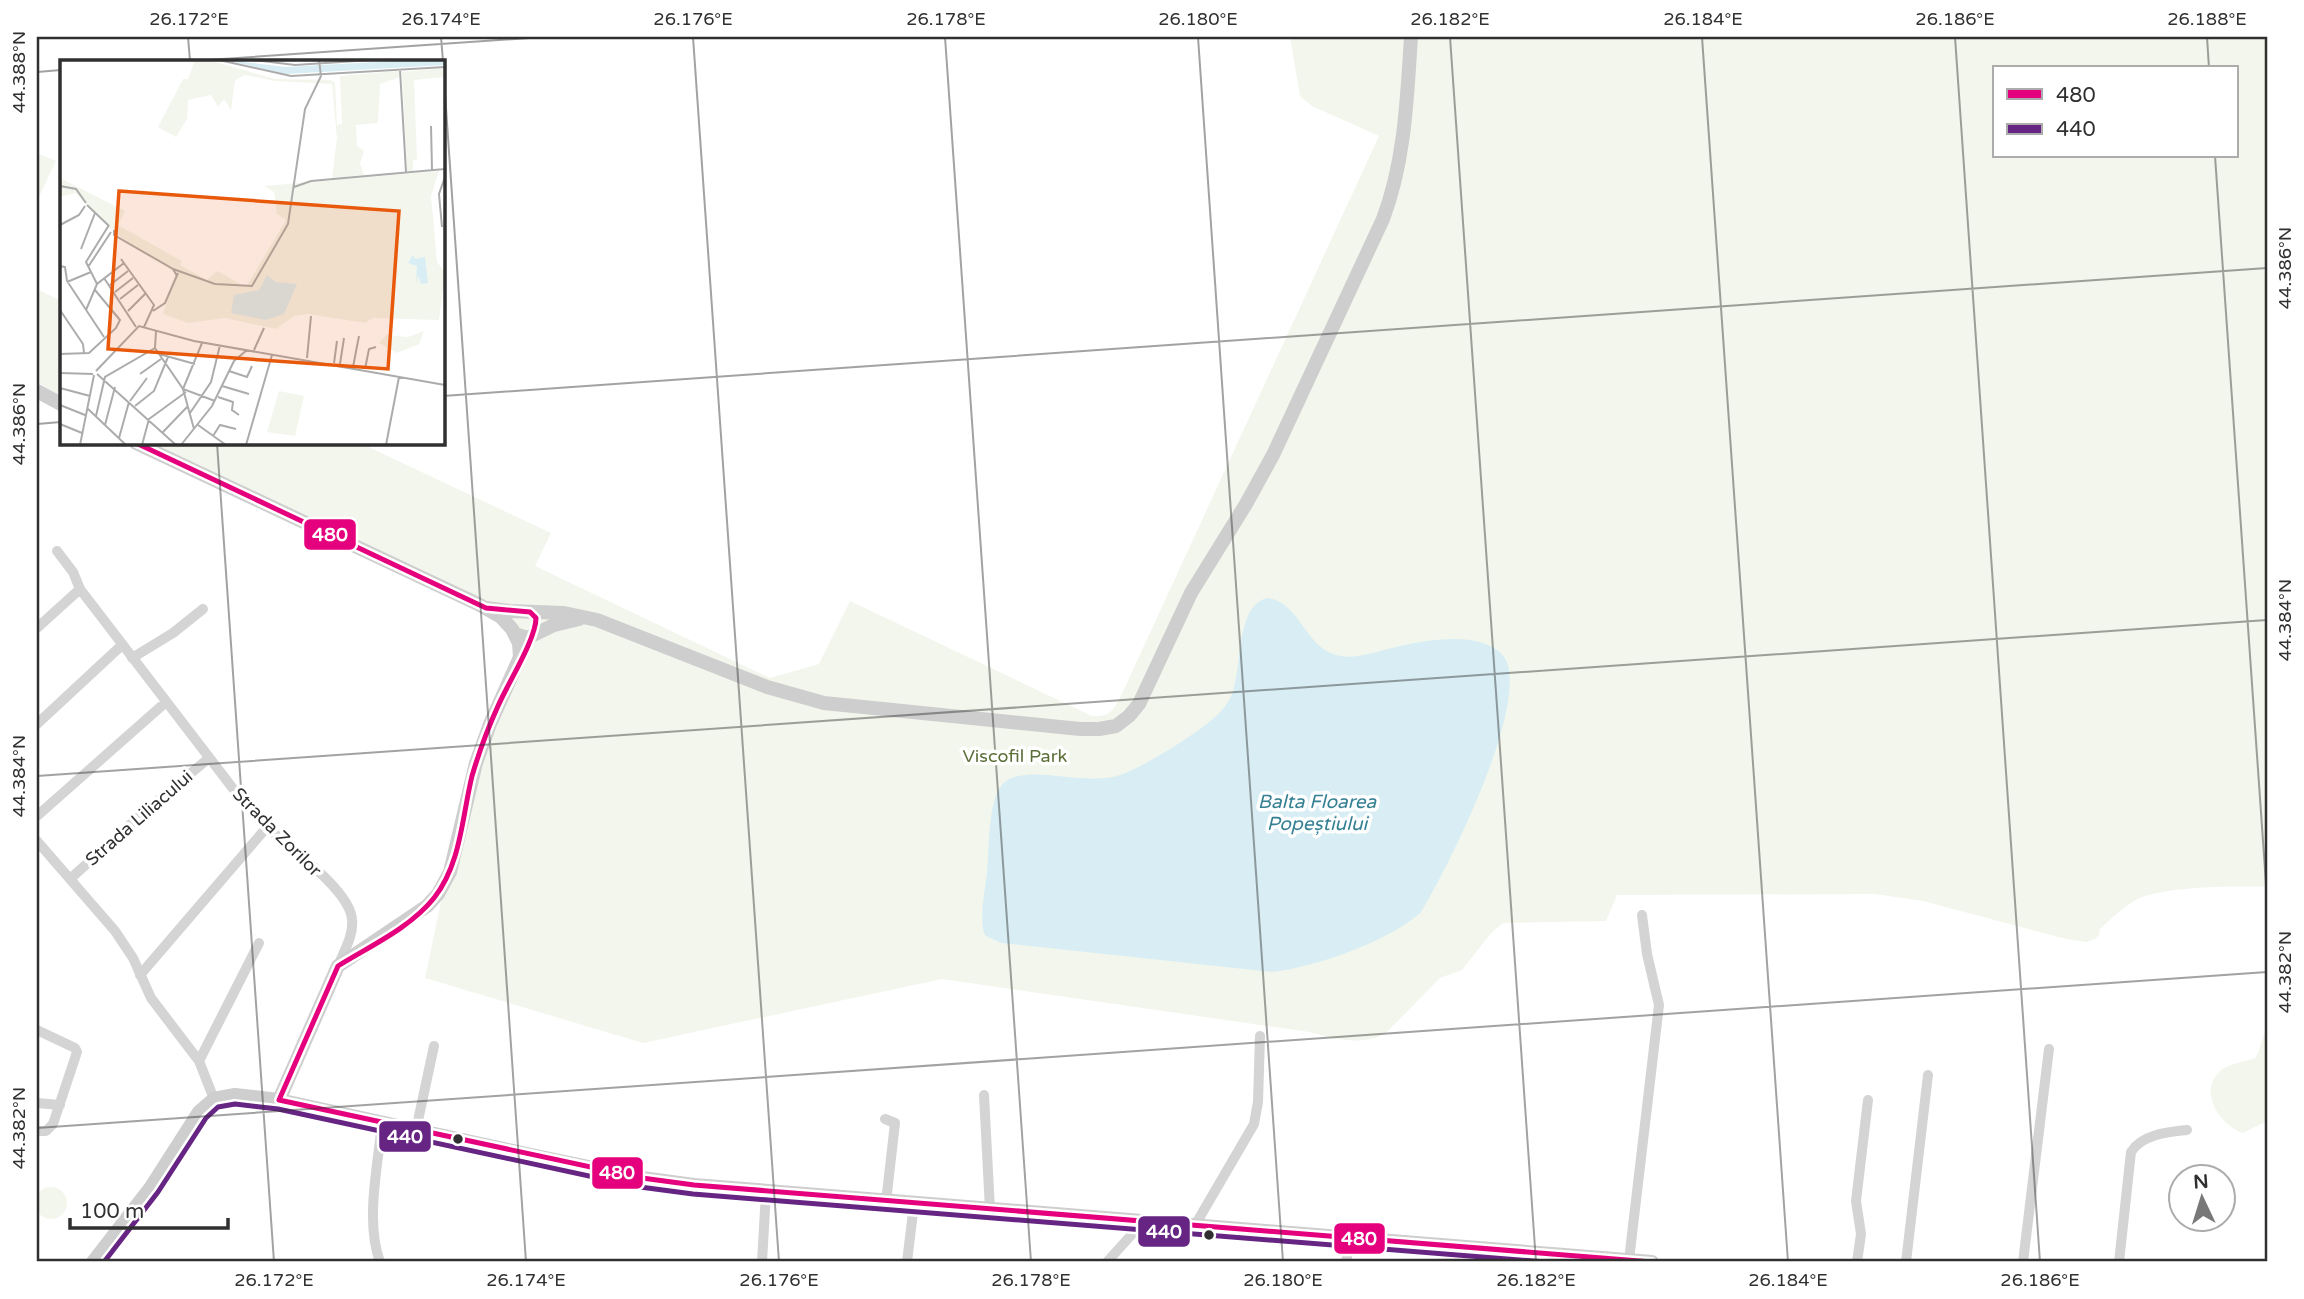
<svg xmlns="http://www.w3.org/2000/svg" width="2304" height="1299" font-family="'Varela Round',sans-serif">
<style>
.green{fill:#f3f6ec;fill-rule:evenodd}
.water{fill:#d8eef4}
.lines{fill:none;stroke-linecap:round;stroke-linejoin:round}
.street{stroke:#d4d4d4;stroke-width:10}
.secondary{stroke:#cecece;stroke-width:14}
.bus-1-casing{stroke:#fff;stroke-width:10}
.bus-2-casing{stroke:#fff;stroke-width:10}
.bus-1{stroke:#e5007d;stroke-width:5}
.bus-2{stroke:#662483;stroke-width:5}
.ticks{fill:none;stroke:#303030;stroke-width:2;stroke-opacity:0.45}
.bus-dot{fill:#303030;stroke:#fff;stroke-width:2.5}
.labels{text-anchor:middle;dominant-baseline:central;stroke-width:7;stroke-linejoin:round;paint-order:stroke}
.park-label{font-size:18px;fill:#5d6f39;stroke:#fff}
.street-label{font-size:18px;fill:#303030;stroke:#fff}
.water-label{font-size:19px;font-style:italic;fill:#358092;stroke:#fff}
.inset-road{fill:none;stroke:#acacac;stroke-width:2}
.view{fill:#e8590c;fill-opacity:0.15;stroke:#e8590c;stroke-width:3.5}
.inset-edge{fill:none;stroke:#303030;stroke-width:3.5}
.line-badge{stroke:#fff;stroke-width:2.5}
.badge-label{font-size:19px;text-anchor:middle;font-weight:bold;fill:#fff}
.neatline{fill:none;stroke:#303030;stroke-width:2.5}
.ticks-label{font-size:18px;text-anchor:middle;fill:#303030}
</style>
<rect width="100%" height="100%" fill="#fff"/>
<!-- green -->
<path class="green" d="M1290 37H2267V887C2235 886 2166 886 2138 899 2124 906 2112 918 2100 929L2099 935 2095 939 2086 942 2062 938 1923 901 1875 894 1617 895 1606 921 1503 923 1491 933 1462 970 1440 978 1387 1032C1365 1047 1334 1039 1309 1032L942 979 643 1043 425 978 441 902 451 884 481 762 510 693 515 644 484 600 151 443H360L551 533 535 566 770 678 819 664 850 601 1092 716C1106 717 1112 713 1119 700L1379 136 1312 106 1300 96ZM1994 68H2236V156H1994Z
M37 153 56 161 37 201Z
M37 289 61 301V396L37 382Z
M2267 1029V1121L2243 1133C2221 1126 2198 1093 2219 1072 2227 1064 2244 1062 2255 1058 2261 1050 2261 1038 2267 1029Z
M35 1203a16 16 0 1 1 32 0a16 16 0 1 1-32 0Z"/>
<!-- water -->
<path class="water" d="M1268 598C1301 603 1305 650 1340 656 1357 659 1375 652 1392 648 1417 642 1444 637 1470 640 1483 642 1500 648 1506 660 1528 708 1448 868 1421 912 1390 941 1315 967 1273 972L1001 943 986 936C978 926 985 888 987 874 989 853 988 801 1001 786 1016 766 1061 778 1083 778 1095 779 1108 779 1120 775 1142 768 1198 733 1215 717 1223 710 1230 701 1233 691 1242 666 1236 604 1268 598Z"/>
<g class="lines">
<!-- street -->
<path class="street" d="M57 551 73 572 80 589 241 799C249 809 258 818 267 827 289 848 349 889 352 919 354 935 344 951 338 966
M37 628 80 589
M132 658 173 633 203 609
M37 724 122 645
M37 816 166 702
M37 841 115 931 133 958 151 998 199 1061 214 1099
M70 879 143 813 209 758
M140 975 267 827
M37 1030 75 1048 77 1052 53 1124 46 1131H37
M199 1061 259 943
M984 1095 990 1210
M37 1103 60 1105
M885 1119 895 1123 886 1202
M416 1130 434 1046
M1194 1227 1254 1124 1258 1102 1260 1036
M1629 1260 1659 1005 1647 954 1642 915
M380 1262C365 1221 378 1166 382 1123
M762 1262 766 1192
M907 1262 914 1204
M1107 1262 1142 1223
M1346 1262 1351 1238
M1857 1262 1861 1234 1856 1201 1868 1100
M1906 1262 1928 1075
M2023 1262 2049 1049
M2119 1262 2131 1152C2142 1134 2169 1132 2187 1130"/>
<!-- secondary -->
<path class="secondary" d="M37 391 61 404
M136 443 478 604 501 617 512 629 519 643 520 657 490 724 476 763 450 872 438 894 427 906 338 966 279 1100
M486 608 509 611 564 613 597 620 767 687 824 703 1080 729H1099L1116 726 1129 716 1139 704 1191 593 1246 504 1273 455 1383 219C1405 161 1407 98 1411 37
M515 634 527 638 554 625 579 619
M93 1262 151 1187 199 1112 214 1099 235 1095 279 1100 536 1156 642 1178 694 1185 1652 1262"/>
<defs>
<path id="bus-1" d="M136 443 486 608 530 612 536 618C536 639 508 683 498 706 488 728 479 752 472 776 462 817 461 864 434 898 410 928 370 946 338 966
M279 1100 642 1178 694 1185 1652 1262
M279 1100 338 966"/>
<path id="bus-2" d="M104 1262 158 1192 206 1118 218 1107 235 1104 278 1109 640 1187 693 1194 1546 1262"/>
</defs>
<!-- bus-1 casing -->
<use href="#bus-1" class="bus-1-casing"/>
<!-- bus-2 casing -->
<use href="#bus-2" class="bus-2-casing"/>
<!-- bus-1 -->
<use href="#bus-1" class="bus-1"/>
<!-- bus-2 -->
<use href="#bus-2" class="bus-2"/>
</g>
<!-- ticks -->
<path class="ticks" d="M188 37 190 61M441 37 443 61M693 37 779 1262M945 37 1031 1262M1198 37 1283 1262M1450 37 1536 1262M1702 37 1788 1262M1955 37 2040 1262M2207 37 2209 68M193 61 544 37M443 65 526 1262M37 72 61 70M2215 156 2267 898M443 396 2267 268M37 424 61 422M217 443 274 1262M37 776 2267 620M37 1128 2267 972"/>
<!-- markers -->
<g class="bus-dot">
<circle cx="458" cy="1139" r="6"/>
<circle cx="1209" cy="1235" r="6"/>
</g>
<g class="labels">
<!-- park labels -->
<g class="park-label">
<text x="1015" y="756">Viscofil Park</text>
</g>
<!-- street labels -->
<g class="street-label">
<text transform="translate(139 818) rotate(-41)">Strada Liliacului</text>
<text transform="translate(277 832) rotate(45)">Strada Zorilor</text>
</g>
<!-- water labels -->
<g class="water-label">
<text x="1317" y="802">Balta Floarea<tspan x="1317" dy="22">Popeștiului</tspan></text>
</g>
</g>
<!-- overview -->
<g transform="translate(60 60)">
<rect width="385" height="385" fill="#fff"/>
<path d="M130 0H149L215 19 271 20 275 23 277 65 282 64 280 16 338 11 340 17 320 24 318 63 296 65 297 86 304 91 300 103 304 115 272 118 277 78 272 24 215 21 185 15 175 20 171 50 164 39 158 47 151 35 128 40 127 59 116 77 98 67 123 19H128L134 3ZM385 8V17L354 20 357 99 353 101V111H347L342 12ZM379 111 371 136 377 202 385 212 379 260 313 258 305 263 248 254 234 256 216 269 165 258 128 263 103 254 116 213 56 174 15 133 0 137V118L65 151 58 165 122 201 120 205 147 220 157 211 186 227 226 160 217 154 214 132 204 126ZM364 271 359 284 337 293 319 283 326 275 348 277ZM219 331 244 336 235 376 207 372Z" fill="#f3f6ec"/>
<path d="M165 0 226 7 353 0H385V5L226 14ZM353 195 355 199 365 197 368 223 361 224 358 215 356 224 357 206 348 203ZM207 215 216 222 237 224 224 254 206 260 171 253 174 235 199 230Z" fill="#d8eef4"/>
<path class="inset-road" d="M159 0 231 16 385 7M194 0 235 5 312 0M340 10 346 112M371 66 372 110M0 126 16 129 26 143M234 127 251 121 385 109M27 145 49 166M0 165 19 155 25 146M382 167 379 134 385 117M54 170V175L113 209 117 216M21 189 35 153M61 199 94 245 84 267M0 206 5 207 7 221 44 277M28 207 51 172M113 209 155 224 192 226 228 164 245 49 261 16 259 0M44 218 76 267M7 222 31 212M37 224 26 202 49 165M50 225 68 211M55 232 73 218M60 239 78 225M0 250 23 284 24 293M26 250 37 224 64 203M68 251 85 234M93 251 105 243 118 213M96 271 95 288 123 329 134 369M142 283 123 329 155 341M194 290 204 268M0 294 29 293 56 268 60 260 35 230M99 294 135 304M247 298 251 256M274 303 277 281M280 304 284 278M293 307 299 276M305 309 309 289 316 287M36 311 79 266 134 281 385 325M169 311 187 317 192 306M0 313 33 314M37 314 116 385M80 314 101 299M162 326 189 334M0 328 30 336M158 337 173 342 172 350 179 355M70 341 87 318M0 345 25 355M75 346 94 331 108 297M27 348 66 385M130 353 151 322 160 285M36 356 45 317 95 288M0 364 22 373M45 365 55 327M138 365 166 385M103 372 128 346M153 376 160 365 176 369M59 378 69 342M20 385 34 315M82 385 89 359 126 332M121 385 152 346 174 301 187 290M186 385 212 295M326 385 339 317"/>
<path class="view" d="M59 131 339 151 328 309 48 289Z"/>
<rect width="385" height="385" class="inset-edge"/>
</g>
<g class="line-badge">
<rect x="303" y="518" width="54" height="33" rx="7" fill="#e5007d"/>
<rect x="378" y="1120" width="54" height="33" rx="7" fill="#662483"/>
<rect x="591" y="1156" width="53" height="34" rx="7" fill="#e5007d"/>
<rect x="1137" y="1215" width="54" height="33" rx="7" fill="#662483"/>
<rect x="1333" y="1222" width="53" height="33" rx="7" fill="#e5007d"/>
</g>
<g class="badge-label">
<text x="330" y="541">480</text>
<text x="405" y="1143">440</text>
<text x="617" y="1179">480</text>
<text x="1164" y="1238">440</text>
<text x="1359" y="1245">480</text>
</g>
<!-- border -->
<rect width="2304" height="1299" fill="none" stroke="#ffffff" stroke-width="77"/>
<!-- legend -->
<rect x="1993" y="66" width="245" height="91" fill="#ffffff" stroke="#acacac" stroke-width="2"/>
<rect x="2007" y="89" width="35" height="10" fill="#e5007d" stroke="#acacac" stroke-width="2"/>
<text x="2056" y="102" font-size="21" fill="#303030">480</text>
<rect x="2007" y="124" width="35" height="10" fill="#662483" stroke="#acacac" stroke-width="2"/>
<text x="2056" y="136" font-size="21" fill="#303030">440</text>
<!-- north arrow -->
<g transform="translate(2202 1198) rotate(356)"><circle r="33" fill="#ffffff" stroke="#acacac" stroke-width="2"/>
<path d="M0-5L12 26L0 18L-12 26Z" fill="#787878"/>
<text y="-10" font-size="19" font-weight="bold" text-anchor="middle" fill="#303030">N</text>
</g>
<!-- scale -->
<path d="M70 1218v10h158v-10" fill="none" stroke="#303030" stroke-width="3.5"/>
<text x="80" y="1218" font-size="21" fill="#303030" stroke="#ffffff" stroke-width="5" paint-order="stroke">100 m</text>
<rect x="38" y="38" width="2228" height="1222" class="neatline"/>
<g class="ticks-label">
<text x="189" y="25">26.172°E</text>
<text x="441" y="25">26.174°E</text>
<text x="693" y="25">26.176°E</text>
<text x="946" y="25">26.178°E</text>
<text x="1198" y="25">26.180°E</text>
<text x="1450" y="25">26.182°E</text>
<text x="1703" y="25">26.184°E</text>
<text x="1955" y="25">26.186°E</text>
<text x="2207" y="25">26.188°E</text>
<text transform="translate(19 72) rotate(-90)" y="6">44.388°N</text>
<text transform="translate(2285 268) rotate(-90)" y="6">44.386°N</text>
<text transform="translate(19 424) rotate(-90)" y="6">44.386°N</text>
<text transform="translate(2285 620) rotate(-90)" y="6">44.384°N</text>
<text transform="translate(19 776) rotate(-90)" y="6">44.384°N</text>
<text transform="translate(2285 972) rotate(-90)" y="6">44.382°N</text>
<text transform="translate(19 1128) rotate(-90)" y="6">44.382°N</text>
<text x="274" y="1286">26.172°E</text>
<text x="526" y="1286">26.174°E</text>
<text x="779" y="1286">26.176°E</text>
<text x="1031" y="1286">26.178°E</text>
<text x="1283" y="1286">26.180°E</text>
<text x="1536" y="1286">26.182°E</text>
<text x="1788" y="1286">26.184°E</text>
<text x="2040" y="1286">26.186°E</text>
</g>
</svg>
